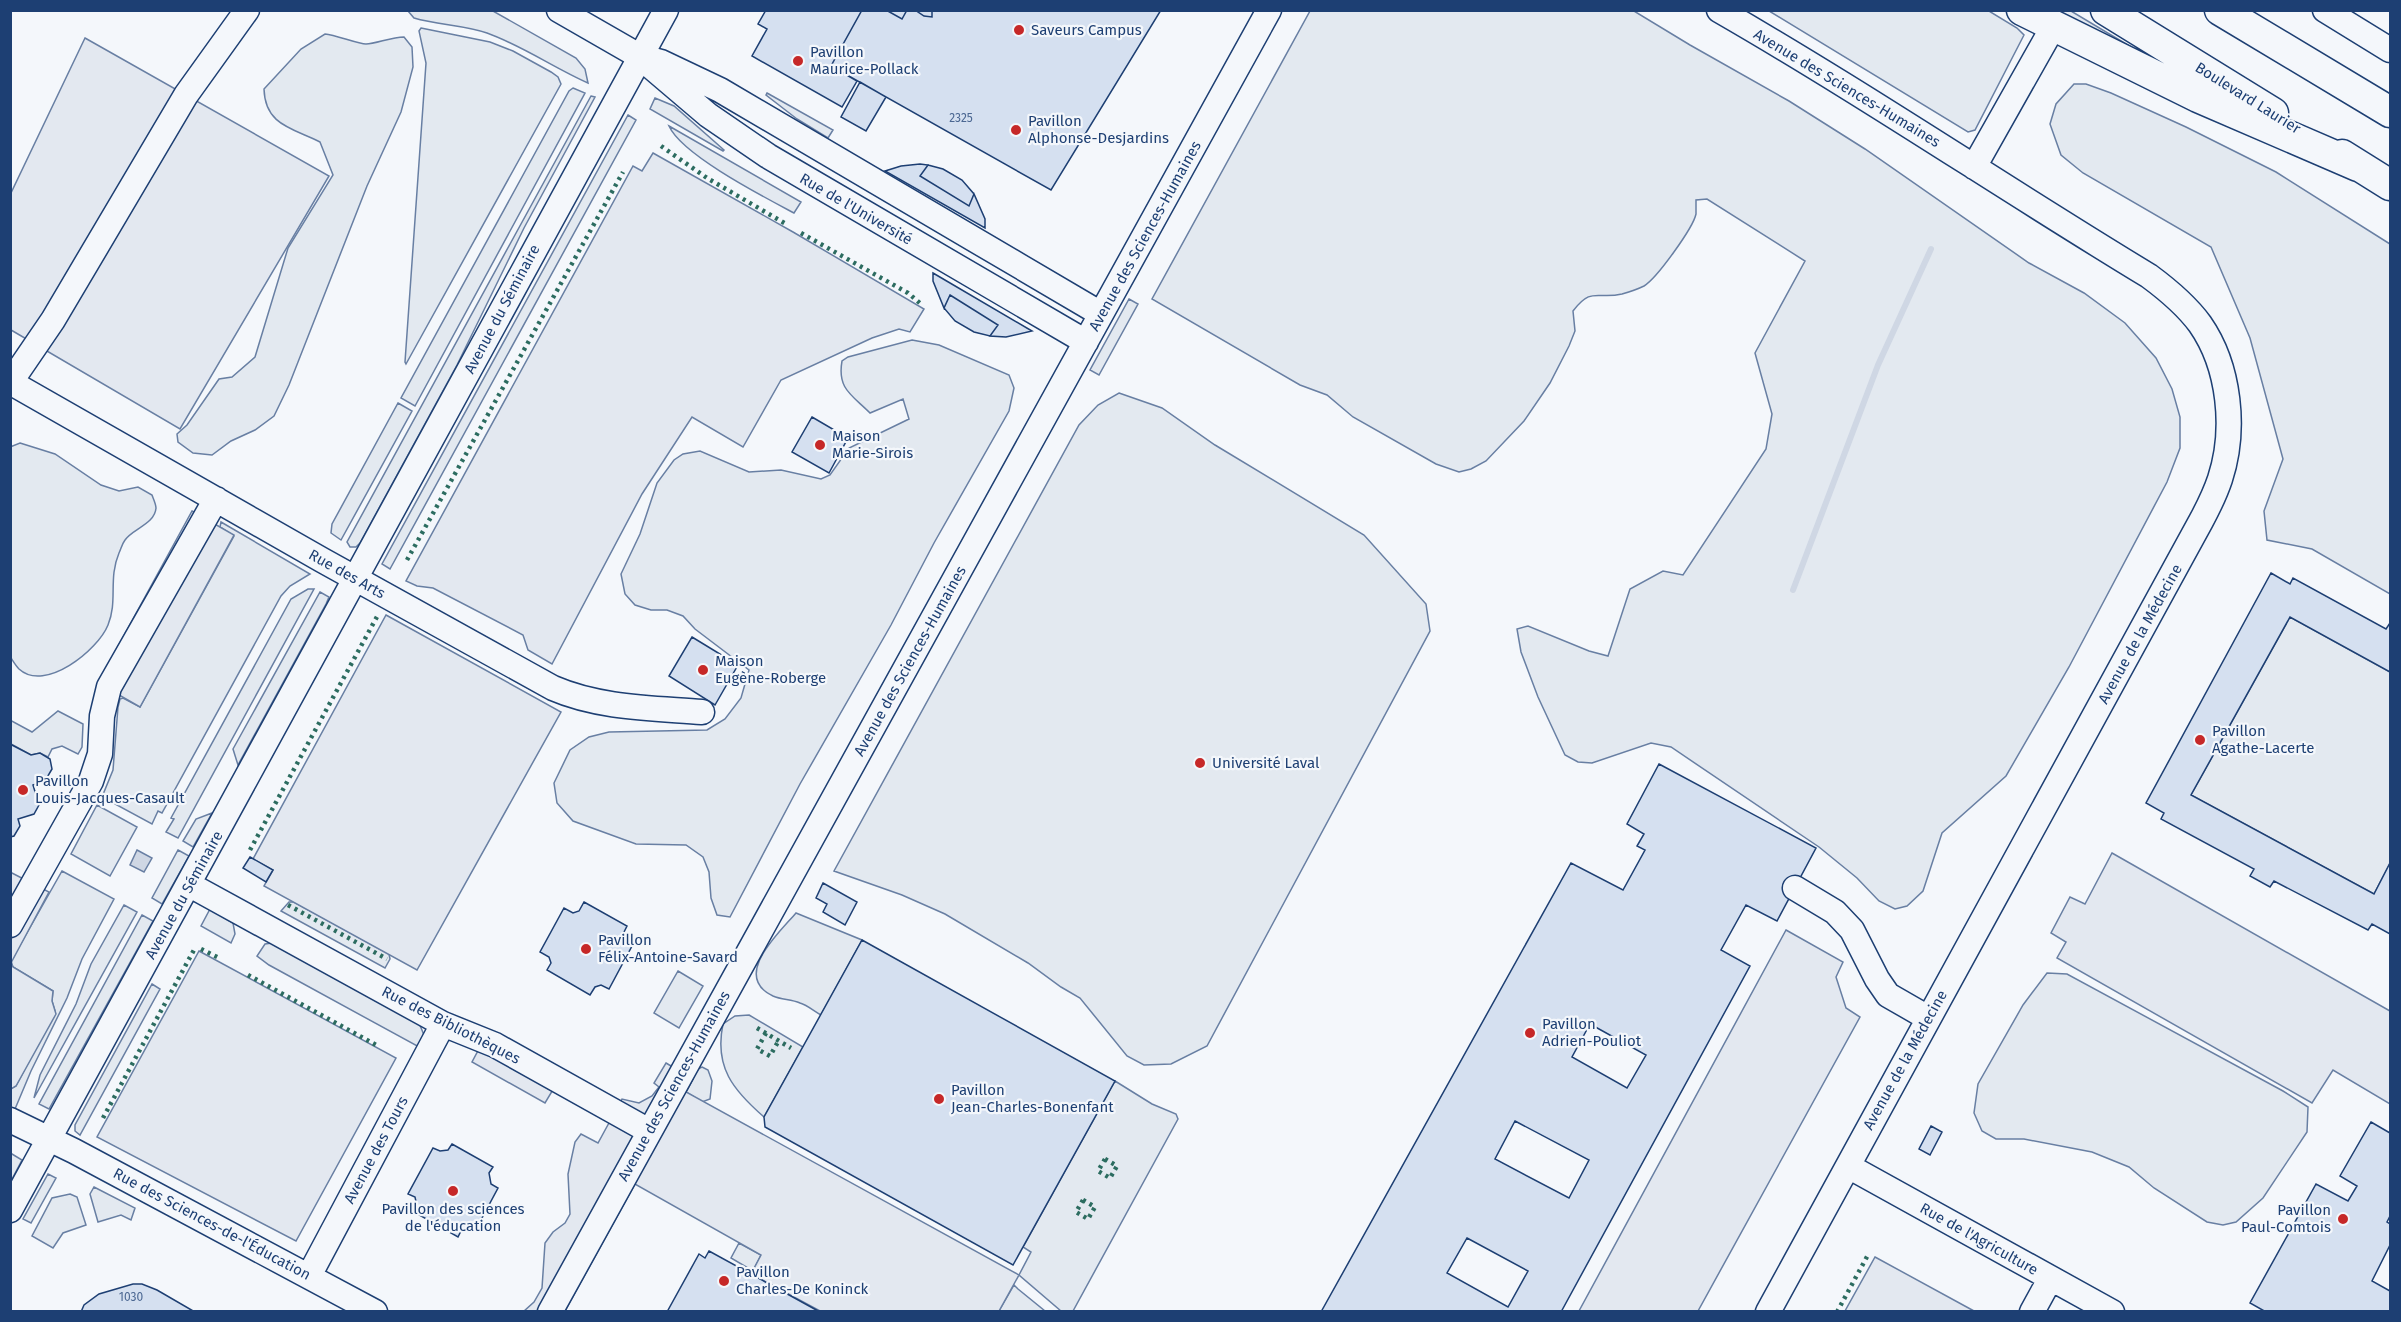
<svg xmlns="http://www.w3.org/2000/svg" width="2401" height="1322" font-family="'Fira Sans',sans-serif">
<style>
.green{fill:#e3e9f0;stroke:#687fa3;stroke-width:1.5}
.parking{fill:#e3e8f0;stroke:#687fa3;stroke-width:1.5}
.water{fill:#cfd7e4;stroke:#687fa3;stroke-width:1.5}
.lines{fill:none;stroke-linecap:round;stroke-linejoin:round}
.stream{stroke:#cfd7e4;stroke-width:6}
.building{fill:#d5e0f0;stroke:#1d3f73;stroke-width:1.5;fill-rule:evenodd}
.minor-casing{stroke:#1d3f73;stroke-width:27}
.major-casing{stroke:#1d3f73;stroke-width:33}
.minor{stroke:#f4f7fb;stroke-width:24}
.major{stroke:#f4f7fb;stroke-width:30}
.hedge{stroke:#2c6c60;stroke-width:4.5;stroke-dasharray:3 4.5;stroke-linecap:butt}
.poi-dot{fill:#c62828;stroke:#f4f7fb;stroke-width:2}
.labels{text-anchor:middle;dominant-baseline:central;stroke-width:4.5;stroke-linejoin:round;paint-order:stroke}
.number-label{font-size:12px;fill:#4b6792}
.poi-label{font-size:15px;fill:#1d3f73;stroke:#f4f7fb;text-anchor:start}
.street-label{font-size:15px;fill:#1d3f73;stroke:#f4f7fb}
</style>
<rect width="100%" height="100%" fill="#f4f7fb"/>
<!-- green -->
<path class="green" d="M408 11H493L576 58 585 69 588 83C554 68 523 46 487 33 464 25 438 25 414 18Z
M1310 11H1634L1690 45 1789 101 1865 149 2029 263 2084 293 2125 323 2156 358 2172 389 2180 417V448L2167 482 2069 667 2006 776 1942 833 1923 891 1907 906 1895 909 1879 901 1857 878 1819 847 1671 747 1651 743 1592 763 1578 762 1565 755 1538 697 1521 652 1517 629 1528 626 1589 651 1608 656 1630 589 1663 571 1683 575 1766 449 1772 414 1755 353 1805 261 1707 199 1696 200C1696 205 1696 210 1696 214 1693 228 1657 278 1644 286 1638 289 1629 292 1622 294 1597 300 1592 286 1573 311L1575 331 1569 346 1550 383 1524 421 1486 461 1471 469 1459 472 1436 464 1353 417 1327 395 1300 385 1152 299Z
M1769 11H1989L2017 28 2024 35 1975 130 1968 132Z
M2045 11H2071L2168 69Z
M421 28 490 42 513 51 551 72 558 77 561 84 406 364 405 362 426 63 419 31Z
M325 34C336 35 358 44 366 44 376 44 391 37 404 37L412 47 413 67 401 112 367 186 289 385 274 416 255 430 231 441 212 455 193 453 178 442 177 434 187 425 219 379 232 377 255 357 288 248 333 175 320 142C292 128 265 125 264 89L301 49Z
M2074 84H2086L2111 93 2186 127 2276 172 2390 244V594L2312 549 2267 540 2264 511 2283 459 2250 338 2211 247 2083 173 2061 155 2050 124 2056 104Z
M573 88 585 93 415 406 401 398 569 91Z
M767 93 833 130 828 138 797 119 766 95Z
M591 96 595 97 524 228 457 365 360 543 356 547H350L347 542Z
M655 98 674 106 724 150 723 151 650 109Z
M628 115 636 120 390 569 382 564Z
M669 126 801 202 794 213C764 197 682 155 669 126Z
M1129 299 1138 304 1099 375 1090 370Z
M912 340 939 345 1009 375 1014 388 1009 411 934 543 891 625 800 784 730 917 717 915 711 898 709 872 703 857 686 845 636 844 573 821 557 803 554 783 570 750 589 737 609 732 707 730 725 719 741 698 749 670 695 629 683 616 667 610H651L635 605 625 594 621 574 640 534 657 483 674 460 683 454 700 451 749 472 781 470 821 479 830 475 849 448 909 419 903 399 870 413C852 395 837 389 842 361L848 357Z
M1119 393 1162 408 1215 445 1364 535 1426 604 1430 631 1207 1046 1171 1064 1144 1065 1127 1056 1080 998 1061 987 1028 963 945 914 902 895 834 871 1079 425 1098 405Z
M398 403 412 411 341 540 331 533 332 524Z
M20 443 55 454 101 485 119 491 138 487 152 495C153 498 156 504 156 508 155 524 132 529 125 540 122 544 121 549 119 553 108 579 118 601 108 625 98 650 45 693 19 669 16 666 13 661 11 658L10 447Z
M221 522 310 574 290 586 281 596 162 813 158 811 152 824 102 797 113 770 118 707 120 699 123 698 140 707 234 536 220 527Z
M308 589H314L178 838 166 832 174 819 171 818 291 599Z
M320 592 329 597 326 604 238 765 233 749Z
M2290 617 2390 672V863L2374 894 2191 795Z
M58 711 83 724 82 747 78 754 62 746 52 749 48 757 40 753 31 755 11 744 10 720 32 732Z
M97 805 137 827 110 876 71 854Z
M212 813 193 847 183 841 196 819Z
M178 850 189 856 162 904 152 898Z
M62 871 114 899 82 959 67 998 31 1071 15 1109 11 1107 10 1089 16 1086 55 1011 52 1001 53 991 13 967 11 961Z
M289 902H294L389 954 390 959 385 968 281 911Z
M124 905 137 912 34 1098 40 1075 76 1004 91 964Z
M210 909 233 923 235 934 231 943 201 926Z
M796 913 862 940 821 1015C814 1011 807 1005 800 1003 791 999 782 1000 773 996 731 976 779 933 796 913Z
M142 915 153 921 49 1109 39 1104Z
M272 943 419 1023 424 1035 419 1047 269 965 257 956 265 944Z
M678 971 703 986 679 1028 654 1013Z
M2047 973 2067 974 2283 1091 2308 1107 2307 1132 2263 1198 2236 1222 2223 1225 2207 1222 2154 1188 2129 1167 2092 1152 2024 1139H1996L1982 1131 1974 1113 1978 1084 2023 1005Z
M152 984 160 989 80 1135 75 1131V1125Z
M749 1015 803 1047 764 1117C733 1090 714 1067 723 1024L735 1016Z
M702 1067 708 1070 712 1081 710 1099 702 1102 686 1092 698 1069Z
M1115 1081 1152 1104 1176 1114 1178 1119 1073 1311H1061L1019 1275 1031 1252 1023 1247Z
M12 1154 22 1160 11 1181 10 1156Z
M48 1174 56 1178 31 1223 23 1219Z
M94 1187 135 1208 131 1220 121 1215 98 1222 90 1194Z
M70 1194 77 1197 86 1225 63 1233 53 1248 32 1236 52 1198Z
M739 1243 761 1255 753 1271 731 1258Z
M1014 1285 1018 1289 1045 1311H999Z"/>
<!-- parking -->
<path class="parking" d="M85 38 329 176 180 429 11 330V193Z
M653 153 793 232 924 309 910 332 899 329 872 338 781 380 743 447 692 417 642 494 552 664 528 650 523 635 433 588 417 586 406 581 633 166 642 171Z
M192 511 234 535 140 707 98 683Z
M386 615 561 712 417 970 264 886 273 870 253 859Z
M2112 853 2390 1011V1104L2333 1070 2312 1103 2057 958 2066 942 2051 933 2070 897 2085 904Z
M10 872 49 892 11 963 13 967 53 991 52 1001 56 1014 16 1086 11 1089Z
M1786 930 1843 962 1836 977 1846 1008 1860 1017 1698 1311H1579Z
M199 951 396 1058 296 1241 97 1137Z
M480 1047 554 1088 545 1103 472 1062Z
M666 1063 693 1079 686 1092 1019 1275 999 1311H820L751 1274 761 1255 635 1184 565 1311 523 1312 534 1302 542 1288 545 1243 553 1232 565 1223 570 1214 568 1174 575 1142 581 1134 598 1143 622 1099 639 1103 652 1096 659 1087 654 1083Z
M1875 1257 1974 1311H1845Z"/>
<!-- water -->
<path class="water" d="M137 850 152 858 144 872 130 865Z"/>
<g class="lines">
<!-- stream -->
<path class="stream" d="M1793 590 1878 365 1931 249"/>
</g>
<!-- building -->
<path class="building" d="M766 10H862L831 66 857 81 842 107 752 56 767 29 758 24Z
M862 10H886L902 19 907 10H915L924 16 932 17V10H1161L1051 190 831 66Z
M886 10H907L902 19Z
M915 10H932V17L924 16Z
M860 82 886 97 866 131 841 117Z
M920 164 928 165 920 176 969 206 974 194 985 219V228L885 171 901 166Z
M928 165 943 169 962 180 974 194 969 206 920 176Z
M933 273 1032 331 1006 337 990 336 998 325 950 295 944 308 933 281Z
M950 295 998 325 990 336 974 332 955 321 944 308Z
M812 417 848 438 829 473 792 452Z
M2271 573 2290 584 2293 578 2386 629 2390 623V672L2290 617 2191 795 2374 894 2390 863V934L2372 924 2368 930 2274 881 2270 887 2250 876 2254 869 2161 819 2164 813 2146 803Z
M692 637 738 665 715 705 669 676Z
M10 744 31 755 40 753 50 759 52 769 45 781 33 785 39 805 34 814 18 819 20 826 14 836 10 837Z
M1659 764 1816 848 1777 921 1746 905 1721 950 1750 966 1561 1312H1321L1571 863 1623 890 1645 850 1637 846 1644 834 1627 824ZM1590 1024 1646 1055 1627 1088 1572 1057ZM1515 1121 1589 1160 1569 1198 1495 1159ZM1467 1238 1528 1271 1508 1307 1447 1273Z
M250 857 273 870 266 882 243 868Z
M823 883 857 902 845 925 823 912 827 904 816 898Z
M584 902 627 926 622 936 623 941 632 946 609 989 601 985 595 987 590 995 547 970 551 963 549 957 540 952 564 908 573 913 579 911Z
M862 940 1115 1081 1013 1265 765 1127 764 1117Z
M2371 1122 2390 1133V1216L2387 1222 2390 1224V1245L2372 1281 2390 1291V1312H2266L2250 1303 2316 1184 2348 1201 2357 1186 2340 1176Z
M1931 1126 1942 1132 1930 1155 1919 1149Z
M452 1144 493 1167 489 1173 491 1184 498 1188 475 1231 469 1228 462 1229 458 1237 414 1212 417 1206 415 1197 408 1194 433 1148 440 1151 448 1150Z
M709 1251 751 1274 820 1312H667L699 1254 705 1258Z
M133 1284H142L157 1290 195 1312H81L84 1305 99 1294Z"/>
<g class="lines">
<defs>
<path id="minor" d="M559 10 639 56 661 62 720 90 1101 314
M1719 10C1865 94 2005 189 2149 276 2168 290 2186 305 2200 324 2230 367 2236 430 2220 479 2215 494 2208 508 2201 521L1768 1312
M2325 10 2390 50
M648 64 708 115 768 156 1086 342
M1974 167 2053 27
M10 382 322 560 553 688C599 708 652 708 702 712
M10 383 53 320 186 95 247 10
M190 885 443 1024 495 1045 649 1131
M1795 888 1835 912 1852 930 1877 979 1888 995 1928 1018
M10 925 91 781 100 754 102 716 109 687 216 499
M10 1120 74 1151 375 1312
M1848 1166 2112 1312
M10 1210 666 10
M309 1276 443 1024
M550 1312 1269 10
M2032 1312 2050 1279"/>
<path id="major" d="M2022 10 2198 97 2358 166
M2106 10 2273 113
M2220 10 2390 112
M2342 155 2390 185"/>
</defs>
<!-- minor casing -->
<use href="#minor" class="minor-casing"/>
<!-- major casing -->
<use href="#major" class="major-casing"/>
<!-- minor -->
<use href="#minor" class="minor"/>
<!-- major -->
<use href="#major" class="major"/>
<!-- hedge -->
<path class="hedge" d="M661 146 707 178 786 224
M801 233 908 293 921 304
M407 560 623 172
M250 850 379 613
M288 905 387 959
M201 949 219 958
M248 975 378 1046
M757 1028 791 1048
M766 1033 757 1049 770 1056 779 1040
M103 1118 195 948
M1105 1159 1117 1166 1110 1178 1098 1171Z
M1083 1200 1095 1207 1088 1219 1076 1212Z
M1837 1312 1869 1253"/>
</g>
<!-- markers -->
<g class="poi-dot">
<circle cx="1019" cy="30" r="6"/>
<circle cx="798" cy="61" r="6"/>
<circle cx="1016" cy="130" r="6"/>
<circle cx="820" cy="445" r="6"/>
<circle cx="703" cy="670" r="6"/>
<circle cx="2200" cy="740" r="6"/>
<circle cx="1200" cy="763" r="6"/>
<circle cx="23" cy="790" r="6"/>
<circle cx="586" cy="949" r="6"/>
<circle cx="1530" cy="1033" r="6"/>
<circle cx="939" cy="1099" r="6"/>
<circle cx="453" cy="1191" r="6"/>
<circle cx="2343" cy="1219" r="6"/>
<circle cx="724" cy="1281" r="6"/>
</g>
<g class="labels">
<!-- number labels -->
<g class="number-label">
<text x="961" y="118">2325</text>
<text x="131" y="1297">1030</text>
</g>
<!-- poi labels -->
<g class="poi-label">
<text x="1031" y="30">Saveurs Campus</text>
<text x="810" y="52">Pavillon<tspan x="810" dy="17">Maurice-Pollack</tspan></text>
<text x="1028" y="121">Pavillon<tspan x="1028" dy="17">Alphonse-Desjardins</tspan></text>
<text x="832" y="436">Maison<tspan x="832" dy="17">Marie-Sirois</tspan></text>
<text x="715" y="661">Maison<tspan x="715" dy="17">Eugène-Roberge</tspan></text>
<text x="2212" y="731">Pavillon<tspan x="2212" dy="17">Agathe-Lacerte</tspan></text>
<text x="1212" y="763">Université Laval</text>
<text x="35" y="781">Pavillon<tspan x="35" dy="17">Louis-Jacques-Casault</tspan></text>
<text x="598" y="940">Pavillon<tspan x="598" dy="17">Félix-Antoine-Savard</tspan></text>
<text x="1542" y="1024">Pavillon<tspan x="1542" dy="17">Adrien-Pouliot</tspan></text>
<text x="951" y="1090">Pavillon<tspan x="951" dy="17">Jean-Charles-Bonenfant</tspan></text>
<text x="453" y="1209" text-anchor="middle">Pavillon des sciences<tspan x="453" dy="17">de l'éducation</tspan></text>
<text x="2331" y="1210" text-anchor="end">Pavillon<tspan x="2331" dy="17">Paul-Comtois</tspan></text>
<text x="736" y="1272">Pavillon<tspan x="736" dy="17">Charles-De Koninck</tspan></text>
</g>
<!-- street labels -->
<g class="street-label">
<text transform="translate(1847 88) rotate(31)">Avenue des Sciences-Humaines</text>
<text transform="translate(2248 98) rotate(32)">Boulevard Laurier</text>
<text transform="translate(856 209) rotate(30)">Rue de l'Université</text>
<text transform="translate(1145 236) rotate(-61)">Avenue des Sciences-Humaines</text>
<text transform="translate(502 309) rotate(-62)">Avenue du Séminaire</text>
<text transform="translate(347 574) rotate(29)">Rue des Arts</text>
<text transform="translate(2140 634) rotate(-61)">Avenue de la Médecine</text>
<text transform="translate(910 661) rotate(-61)">Avenue des Sciences-Humaines</text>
<text transform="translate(184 895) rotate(-61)">Avenue du Séminaire</text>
<text transform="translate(451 1025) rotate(27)">Rue des Bibliothèques</text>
<text transform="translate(1905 1060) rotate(-61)">Avenue de la Médecine</text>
<text transform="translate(674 1086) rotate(-61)">Avenue des Sciences-Humaines</text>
<text transform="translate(376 1150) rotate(-62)">Avenue des Tours</text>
<text transform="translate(212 1224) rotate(28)">Rue des Sciences-de-l'Éducation</text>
<text transform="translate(1979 1239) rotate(29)">Rue de l'Agriculture</text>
</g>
</g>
<!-- border -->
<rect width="2401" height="1322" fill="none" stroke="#1d3f73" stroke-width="24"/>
</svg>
